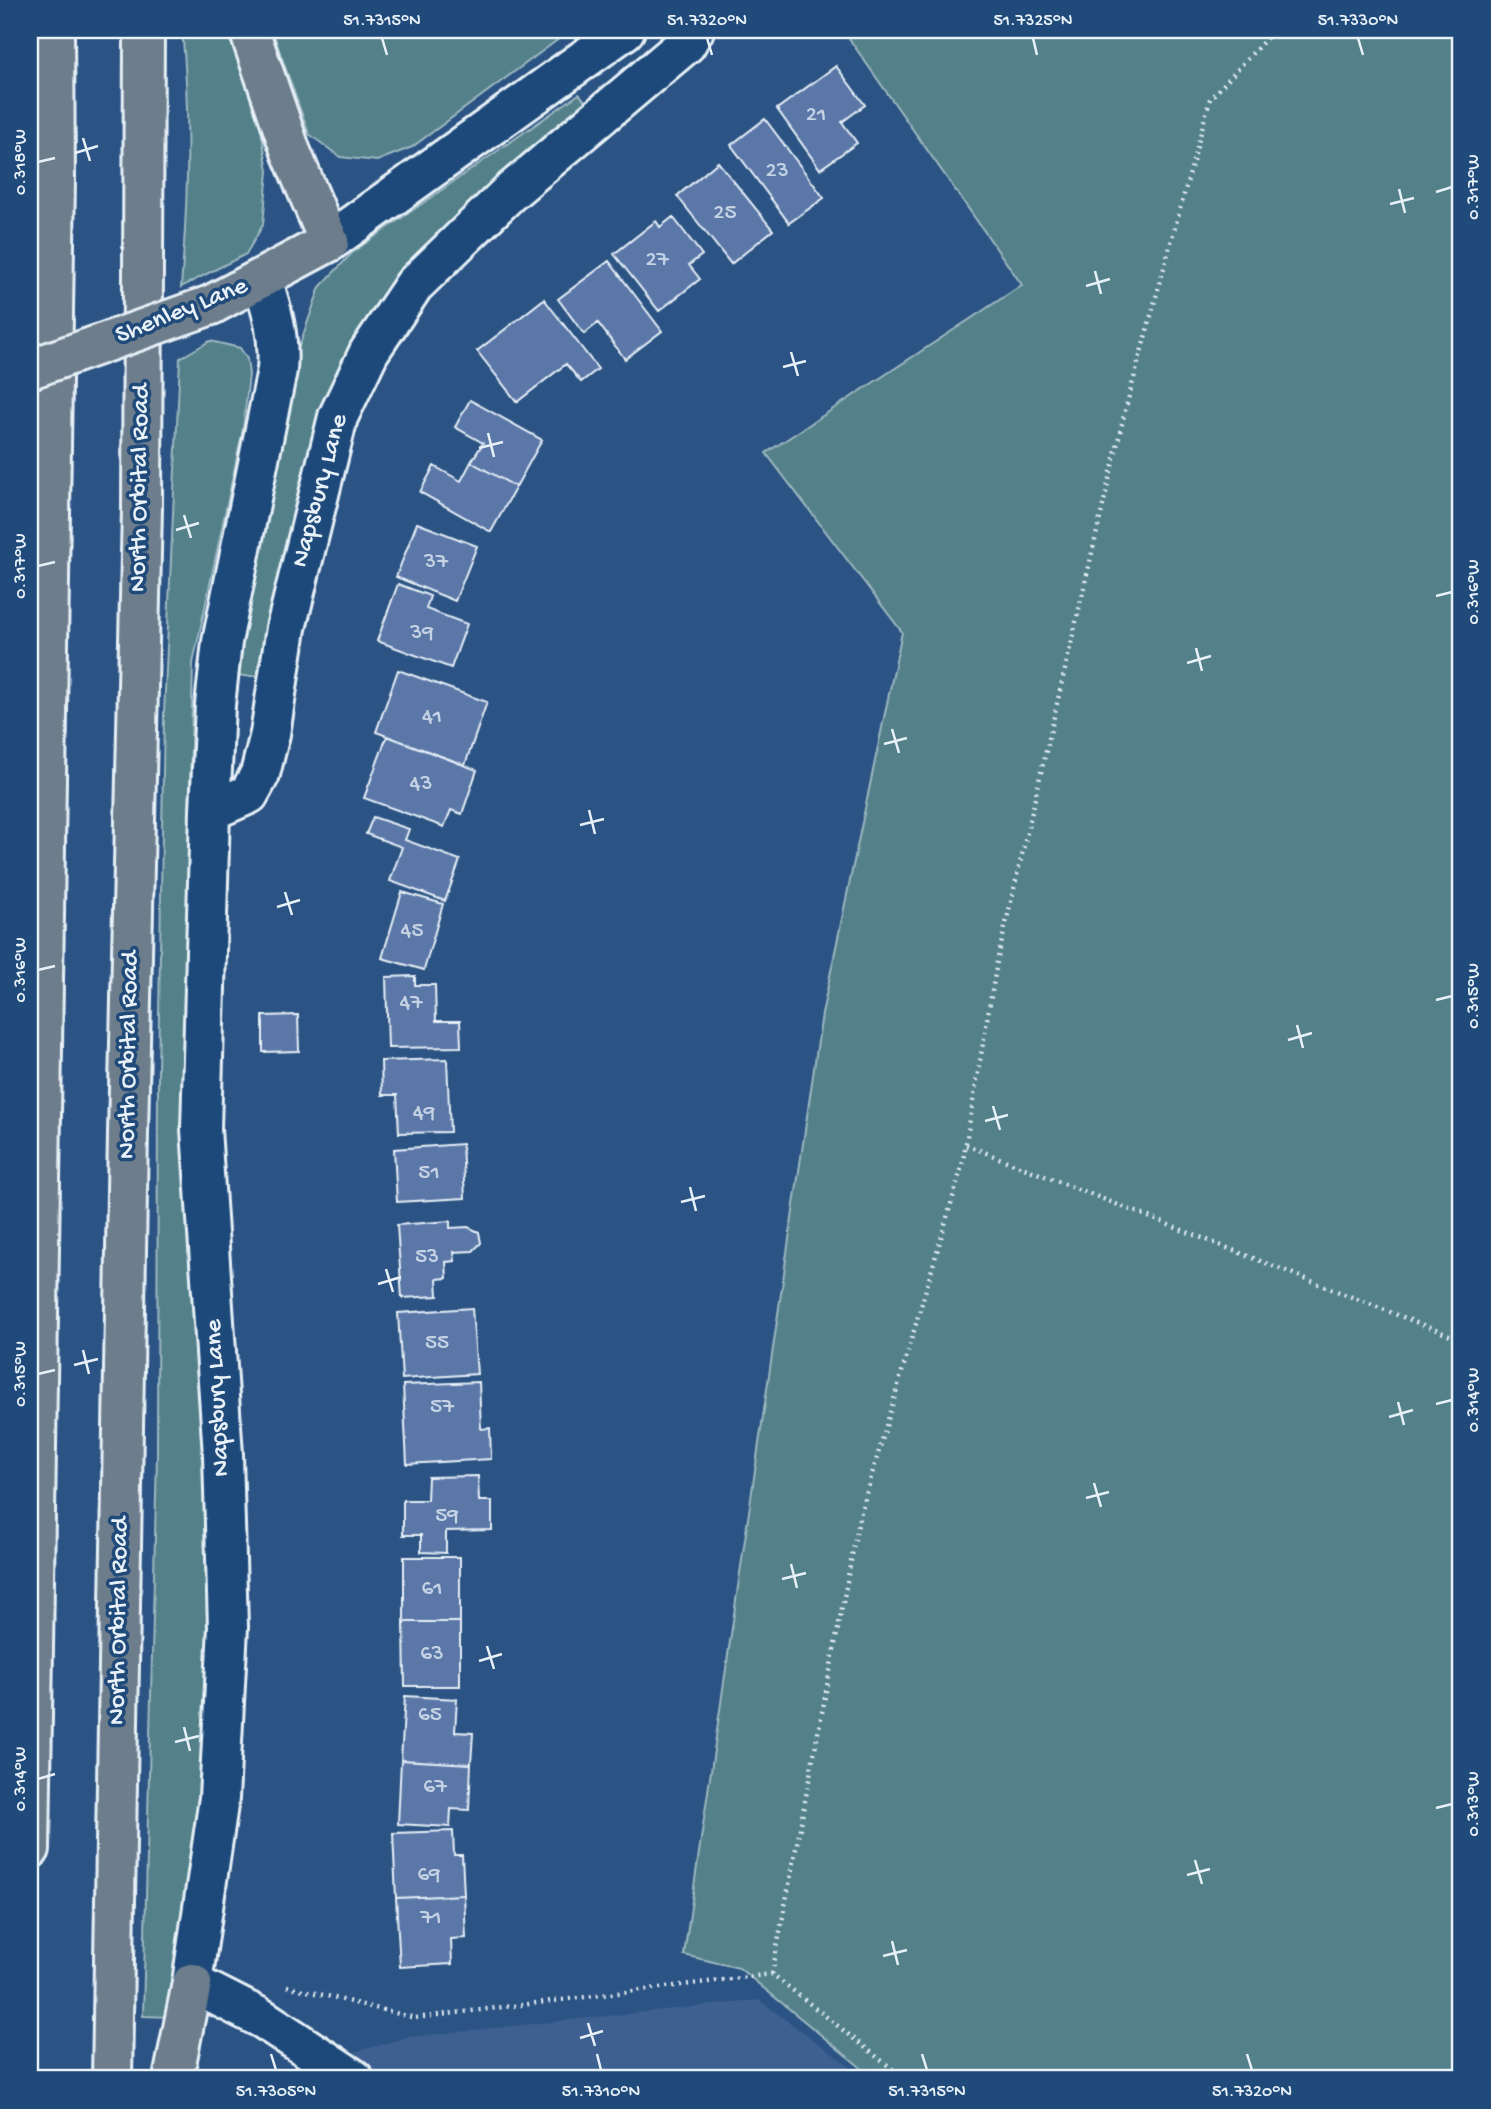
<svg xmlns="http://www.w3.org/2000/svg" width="1491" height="2109" font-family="'Gochi Hand',sans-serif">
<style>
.built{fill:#3c6190}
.green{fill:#528089;stroke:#9db8c0;stroke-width:2}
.building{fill:#5a77a8;stroke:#e8f1f8;stroke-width:2}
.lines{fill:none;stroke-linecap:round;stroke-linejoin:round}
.minor-casing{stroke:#e8f1f8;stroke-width:44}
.major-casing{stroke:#e8f1f8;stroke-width:44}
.highway-casing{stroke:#e8f1f8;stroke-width:44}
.path{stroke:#e8f1f8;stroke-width:4.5;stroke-dasharray:2 5;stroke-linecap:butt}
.minor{stroke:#1f4a7a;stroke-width:38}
.major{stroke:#6d7d8c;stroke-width:38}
.highway{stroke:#6d7d8c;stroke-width:38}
.major-bridge-casing{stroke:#e8f1f8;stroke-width:44;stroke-linecap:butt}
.major-bridge{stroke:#6d7d8c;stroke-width:38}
.ticks{fill:none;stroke:#e8f1f8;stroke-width:2.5}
.labels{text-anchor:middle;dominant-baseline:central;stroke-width:7;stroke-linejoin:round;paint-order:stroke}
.number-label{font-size:23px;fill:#c4d2e4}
.street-label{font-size:26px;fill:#e8f1f8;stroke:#1f4a7a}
.neatline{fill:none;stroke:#e8f1f8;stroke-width:2.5}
.ticks-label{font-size:18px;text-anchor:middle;fill:#e8f1f8}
</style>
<rect width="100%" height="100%" fill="#2b5383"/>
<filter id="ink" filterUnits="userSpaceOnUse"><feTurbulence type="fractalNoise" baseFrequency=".0143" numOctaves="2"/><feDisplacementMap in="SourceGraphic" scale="14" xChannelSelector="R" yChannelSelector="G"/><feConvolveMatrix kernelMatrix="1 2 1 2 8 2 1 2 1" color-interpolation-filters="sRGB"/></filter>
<g filter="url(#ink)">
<!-- built -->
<path class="built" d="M759 2000 867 2079H258L408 2037Z"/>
<!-- green -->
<path class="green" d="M182 30H229L259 118 268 171 263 225 246 254 181 287C188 202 191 115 182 30Z
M272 30H571L412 147 377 161 340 157 309 134Z
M843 30H1461V2079H875L739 1968 684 1955 822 1014 902 632 766 453 1022 285Z
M579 94 592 109 399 283 335 378 290 530 261 676H234L294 361 320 287 353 252Z
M210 341 240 348 247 359 249 374 243 429 193 663 185 984 188 1126 201 1289 210 1690 197 1863 171 2017 143 2016 157 1455 158 1074 164 714 180 358Z"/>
<!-- building -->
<path class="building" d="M836 66 865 105 842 122 857 143 820 169 777 109Z
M765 119 824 198 789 223 731 145Z
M718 162 773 230 731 264 677 196Z
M673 217 702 255 689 265 700 279 659 311 614 254 656 221 660 227Z
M609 261 662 331 625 359 598 323 584 334 558 299Z
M544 299 598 369 581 382 566 364 517 402 477 351Z
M470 400 542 440 516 487 471 462 483 443 455 427Z
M471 462 516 487 491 532 420 492 434 466 461 481Z
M417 523 477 546 455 601 396 577Z
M398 584 430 596 426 609 467 624 451 668 377 641Z
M398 670 487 702 465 765 376 732Z
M387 736 477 770 462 814 451 810 444 827 364 798Z
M373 817 409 829 405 840 460 860 445 901 390 881 402 847 366 834Z
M402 892 443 904 424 970 382 958Z
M415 976V985H435L436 1021H460L461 1047 388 1048 386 977Z
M298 1015 299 1051 263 1052V1016Z
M447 1059 450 1132 399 1133 397 1095H382L381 1061Z
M462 1144 465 1198 397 1202 394 1149Z
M450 1221V1228L468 1227 479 1232 481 1243 473 1251 454 1252 455 1261 446 1262 447 1278 437 1279 438 1296 402 1298 397 1225Z
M472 1308 477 1374 402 1379 398 1313Z
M479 1382 481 1429 490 1428 491 1459 407 1464 403 1385Z
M478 1476 479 1501H492V1530L446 1531V1553L421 1552V1535H403V1500H427L428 1477Z
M404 1557H460V1622H404Z
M404 1622H460V1686H405Z
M405 1696 457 1699 455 1732 473 1733 471 1764 401 1760Z
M401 1760 471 1764 469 1810 451 1809 450 1827 398 1824Z
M453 1831 454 1855H462L464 1895 396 1898 393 1833Z
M464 1895 466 1938 451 1939 452 1964 400 1967 396 1898Z"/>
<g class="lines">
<defs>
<path id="minor" d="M329 242 625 30
M262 279C272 310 280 337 277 370L222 642 215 705 210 811 201 1129 223 1455 228 1627 219 1798 192 1983 263 2019 354 2079
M210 811 249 794 260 774 270 734 286 628 338 417 369 352 414 285 508 194 686 44 694 30"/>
<path id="major" d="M211 305 329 242"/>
<path id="highway" d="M249 30 291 152 329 242
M30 1849 55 179 54 30
M112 2079 128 1133 142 508 144 30
M173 2079 192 1983"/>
</defs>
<!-- minor casing -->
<use href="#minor" class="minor-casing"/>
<!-- major casing -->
<use href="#major" class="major-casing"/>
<!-- highway casing -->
<use href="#highway" class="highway-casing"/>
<!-- path -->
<path class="path" d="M966 1145 1461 1340
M772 1974 859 1519 962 1166 997 962 1125 411 1210 99 1274 30
M287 1986 415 2018 772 1974 905 2079"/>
<!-- minor -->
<use href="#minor" class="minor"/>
<!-- major -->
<use href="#major" class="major"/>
<!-- highway -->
<use href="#highway" class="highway"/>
<defs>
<path id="major-bridge" d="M30 369 211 305"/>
</defs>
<!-- major-bridge casing -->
<use href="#major-bridge" class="major-bridge-casing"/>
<!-- major-bridge -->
<use href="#major-bridge" class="major-bridge"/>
</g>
</g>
<!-- ticks -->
<path class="ticks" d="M382 38 387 55M707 38 712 55M1033 38 1037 55M1358 38 1363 55M83 138 90 161M75 153 98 146M38 162 55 158M1399 189 1405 213M1436 192 1452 187M1390 204 1414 198M1095 271 1101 294M1086 286 1110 279M791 352 798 376M783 367 806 361M488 433 494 457M479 448 503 442M184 515 191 538M176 530 199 523M38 566 55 562M1436 596 1452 592M1196 648 1202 671M1187 663 1211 656M892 729 899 753M884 744 907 738M589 810 595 834M580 825 604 819M285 892 292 915M277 907 300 900M38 970 55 966M1436 1000 1452 996M1297 1025 1303 1048M1288 1040 1312 1033M993 1106 1000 1130M985 1121 1008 1115M690 1187 696 1211M681 1202 705 1196M386 1269 393 1292M378 1284 401 1277M83 1350 89 1374M74 1365 98 1359M38 1374 55 1370M1398 1402 1404 1425M1436 1404 1452 1400M1389 1417 1413 1410M1094 1483 1101 1507M1086 1498 1109 1492M791 1564 797 1588M782 1579 806 1573M487 1646 494 1669M479 1661 502 1654M184 1727 190 1751M175 1742 199 1736M38 1779 55 1774M1436 1808 1452 1804M1195 1860 1202 1884M1187 1875 1210 1869M892 1941 898 1965M883 1956 907 1950M588 2023 595 2046M580 2038 603 2031M271 2054 276 2070M597 2054 601 2070M922 2054 927 2070M1247 2054 1252 2070"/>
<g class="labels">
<!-- number labels -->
<g class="number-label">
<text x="816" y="115">21</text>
<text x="777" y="171">23</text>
<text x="725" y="213">25</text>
<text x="657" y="260">27</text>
<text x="436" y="562">37</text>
<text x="422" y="633">39</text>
<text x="432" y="717">41</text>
<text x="421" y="784">43</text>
<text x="412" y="931">45</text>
<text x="411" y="1003">47</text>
<text x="424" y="1113">49</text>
<text x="429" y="1173">51</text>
<text x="427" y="1257">53</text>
<text x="437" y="1343">55</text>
<text x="442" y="1407">57</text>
<text x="447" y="1516">59</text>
<text x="432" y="1589">61</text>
<text x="432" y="1654">63</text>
<text x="430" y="1715">65</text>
<text x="435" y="1787">67</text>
<text x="429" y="1875">69</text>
<text x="431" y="1918">71</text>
</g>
<!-- street labels -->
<g class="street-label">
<text transform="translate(182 312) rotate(-22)">Shenley Lane</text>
<text transform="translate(141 488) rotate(-89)">North Orbital Road</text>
<text transform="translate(321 491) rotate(-75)">Napsbury Lane</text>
<text transform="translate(130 1055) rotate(-89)">North Orbital Road</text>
<text transform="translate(219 1398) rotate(-93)">Napsbury Lane</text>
<text transform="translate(120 1621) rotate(-89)">North Orbital Road</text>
</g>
</g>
<!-- margin -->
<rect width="1491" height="2109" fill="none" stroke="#1f4a7a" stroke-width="77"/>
<rect x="38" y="38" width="1414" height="2032" class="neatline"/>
<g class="ticks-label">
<text x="382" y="25">51.7315°N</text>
<text x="707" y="25">51.7320°N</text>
<text x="1033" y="25">51.7325°N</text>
<text x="1358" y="25">51.7330°N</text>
<text transform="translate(19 162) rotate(-90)" y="6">0.318°W</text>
<text transform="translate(1472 187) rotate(-90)" y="6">0.317°W</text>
<text transform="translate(19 566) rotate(-90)" y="6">0.317°W</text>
<text transform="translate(1472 592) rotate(-90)" y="6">0.316°W</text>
<text transform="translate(19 970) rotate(-90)" y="6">0.316°W</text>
<text transform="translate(1472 996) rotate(-90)" y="6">0.315°W</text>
<text transform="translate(19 1374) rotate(-90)" y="6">0.315°W</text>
<text transform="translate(1472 1400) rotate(-90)" y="6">0.314°W</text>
<text transform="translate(19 1779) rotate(-90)" y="6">0.314°W</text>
<text transform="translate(1472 1804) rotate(-90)" y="6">0.313°W</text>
<text x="276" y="2096">51.7305°N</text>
<text x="601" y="2096">51.7310°N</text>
<text x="927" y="2096">51.7315°N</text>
<text x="1252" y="2096">51.7320°N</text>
</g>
</svg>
